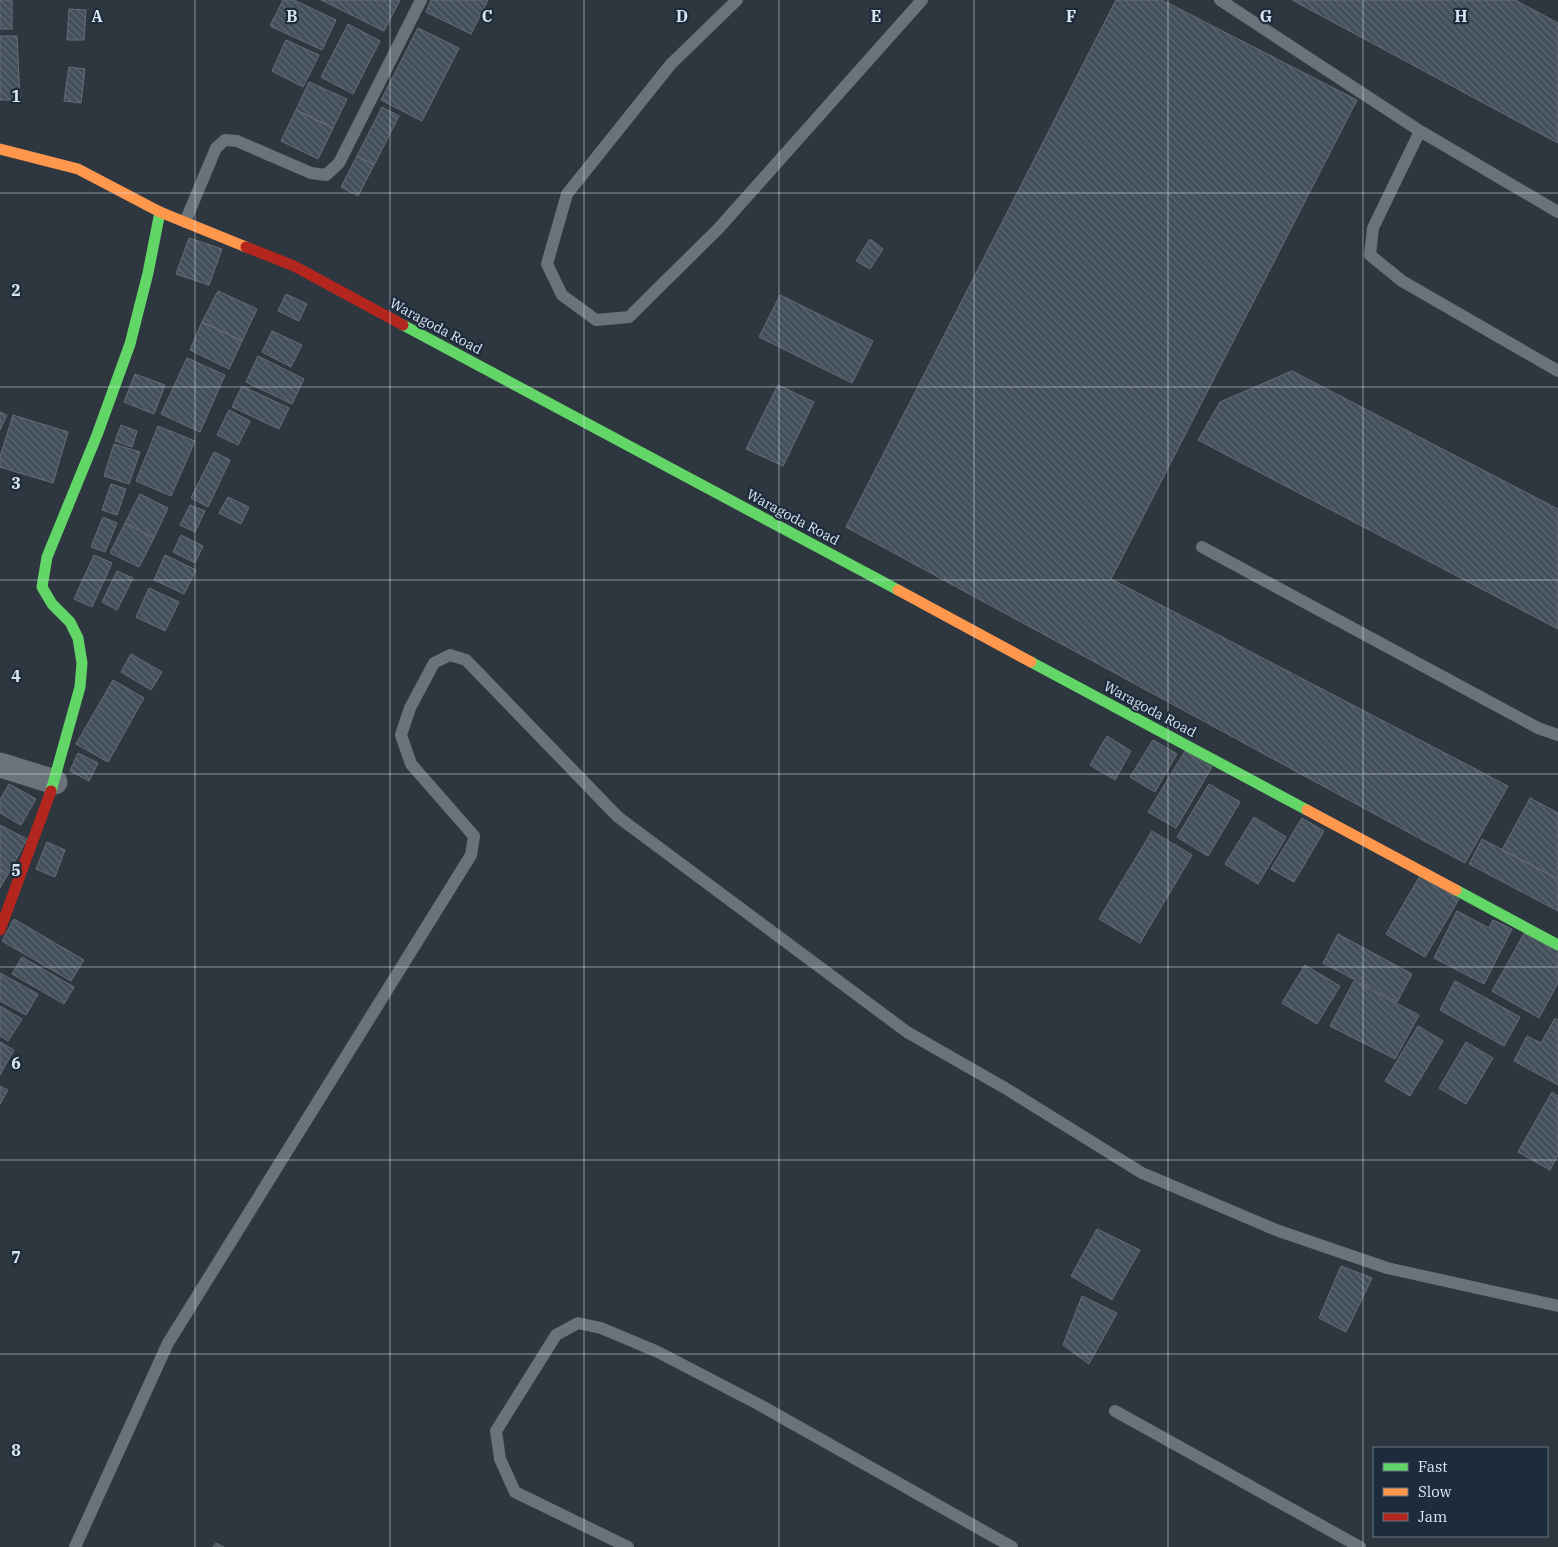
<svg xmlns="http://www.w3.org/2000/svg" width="1558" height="1547" font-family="'IBM Plex Serif',serif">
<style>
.building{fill:url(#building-back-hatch);stroke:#656d75}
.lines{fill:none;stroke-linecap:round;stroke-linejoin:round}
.lane{stroke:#6a727a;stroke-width:12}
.street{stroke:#6a727a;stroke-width:25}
.fast{stroke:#63d668;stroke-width:11}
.slow{stroke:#ff974d;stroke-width:11}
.jam{stroke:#b3261e;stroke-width:11}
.grid{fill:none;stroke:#dbe5ef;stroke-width:1;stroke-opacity:0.55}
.labels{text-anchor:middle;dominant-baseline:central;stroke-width:4.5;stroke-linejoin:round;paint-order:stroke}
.street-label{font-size:14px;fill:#dbe5ef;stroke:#1d2c3c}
.grid-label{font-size:16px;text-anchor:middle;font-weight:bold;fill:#dbe5ef;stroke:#1d2c3c;stroke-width:4.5;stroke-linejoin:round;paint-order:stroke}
</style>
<defs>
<pattern id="building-back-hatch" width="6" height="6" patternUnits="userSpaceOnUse" patternTransform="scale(1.25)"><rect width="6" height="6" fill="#434f5b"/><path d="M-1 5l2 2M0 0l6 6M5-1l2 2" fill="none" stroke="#5e6873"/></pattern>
</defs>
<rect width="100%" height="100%" fill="#2e3740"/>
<!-- building -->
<path class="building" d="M0 0H12V29H0Z
M283 0H294L336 20 322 50 270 26Z
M321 0H400L384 31Z
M431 0H488L471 34 426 12Z
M1116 0H1162L1357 100 1111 579 1508 786 1465 863 846 527Z
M1292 0H1515L1558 23V143Z
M69 9 86 10 84 40H67Z
M348 24 380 41 353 94 321 77Z
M418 28 459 48 422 121 381 100Z
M0 36H17L20 100H0Z
M286 40 319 55 303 87 272 71Z
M69 67 85 69 81 103 64 101Z
M309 82 347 99 333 128 296 110Z
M382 107 399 116 374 165 357 156Z
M296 110 333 128 318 159 281 141Z
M357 156 374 165 358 196 341 187Z
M189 238 222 249 209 285 176 274Z
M870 239 883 249 870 269 856 261Z
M218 291 257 309 242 341 202 322Z
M286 294 307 304 299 321 278 311Z
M780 295 873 341 852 383 759 337Z
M202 322 242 341 229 369 190 350Z
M272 331 302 345 291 367 262 352Z
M258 356 304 379 292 404 246 382Z
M187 358 225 375 200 432 161 414Z
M1292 371 1558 509V629L1198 440 1220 402Z
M135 374 165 385 154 414 124 402Z
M778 385 814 402 783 466 746 449Z
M242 386 289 408 279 429 232 407Z
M229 410 250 421 238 445 217 435Z
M0 412 7 415 0 430Z
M13 415 68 432 53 483 0 467V457Z
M121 425 137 431 132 447 115 441Z
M158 426 195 441 171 496 136 481Z
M114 444 140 452 129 484 104 476Z
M214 452 230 460 208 507 191 498Z
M111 484 126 489 117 515 102 510Z
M140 494 168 508 154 538 125 523Z
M228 497 249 507 241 524 219 513Z
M190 505 205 511 195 532 180 525Z
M103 517 117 523 105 552 91 547Z
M125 523 154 538 139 567 110 553Z
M181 535 203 546 195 563 173 552Z
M94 555 112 563 92 607 74 599Z
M165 555 196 570 184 594 154 580Z
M117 571 133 578 117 610 102 602Z
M149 588 179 602 165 631 136 617Z
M131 654 162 672 151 690 121 672Z
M113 680 144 698 108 762 76 744Z
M1107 736 1131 751 1115 780 1090 765Z
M1153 740 1177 754 1155 792 1130 777Z
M1185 751 1212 767 1176 828 1148 812Z
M78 753 98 763 89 781 70 771Z
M9 784 36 799 21 825 0 813V800Z
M1209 784 1240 802 1208 856 1177 837Z
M1530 798 1558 813V879L1502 850Z
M1254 817 1286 837 1258 884 1225 864Z
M1302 818 1324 831 1294 882 1271 869Z
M0 825 27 839 8 874 0 869Z
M1152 831 1192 855 1140 943 1099 919Z
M1482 839 1558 879V911L1469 864Z
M47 842 65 850 55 877 36 869Z
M0 869 8 874 0 888Z
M1420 876 1459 899 1425 957 1386 934Z
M1457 911 1489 928 1493 920 1512 929 1484 984 1434 958Z
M14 919 84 960 71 981 2 941Z
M1525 932 1558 951V983L1539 1018 1492 991Z
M1338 934 1412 974 1397 1002 1323 963Z
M22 957 74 987 64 1004 12 974Z
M1305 965 1340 986 1317 1024 1282 1003Z
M0 973 38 994 26 1015 0 1001Z
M1354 981 1419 1015 1395 1059 1330 1026Z
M1455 981 1520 1017 1504 1046 1440 1010Z
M0 1006 22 1019 8 1041 0 1036Z
M1555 1018 1558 1020V1085L1514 1061 1527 1036 1541 1043Z
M1418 1026 1443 1041 1410 1096 1385 1081Z
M0 1042 14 1050 0 1075Z
M1466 1042 1493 1058 1466 1104 1439 1088Z
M0 1086 8 1090 0 1104Z
M1552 1092 1558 1096V1155L1550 1170 1518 1152Z
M1097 1229 1140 1250 1112 1300 1071 1276Z
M1341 1266 1372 1278 1346 1332 1319 1318Z
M1082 1296 1117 1313 1089 1364 1063 1345Z
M216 1543 224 1547H213Z"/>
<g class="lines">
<!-- lane -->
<path class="lane" d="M737 0 671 64 567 194 547 264 562 295 596 320 629 317 719 228 922 0
M1220 0 1420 131 1558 212
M1420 131 1373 228 1370 255 1402 281 1558 371
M185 222 216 148 225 140 237 141 311 173 326 175 339 163 421 0
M1202 547 1538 728 1558 735
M1115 1411 1360 1547
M75 1547 168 1343 471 855 474 836 411 764 401 735 410 708 434 663 450 655 466 660 618 817 907 1032 1005 1088 1142 1173 1276 1230 1387 1268 1558 1306
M628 1547 515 1492 500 1459 496 1431 556 1335 578 1323 601 1328 658 1352 758 1404 1012 1547"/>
<!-- street -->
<path class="street" d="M0 765 55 782"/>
<!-- fast -->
<path class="fast" d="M403 325 898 590
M1031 662 1307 810
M51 791 80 687 82 663 78 638 70 622 52 604 42 587 47 557 97 435 130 344 148 273 160 212
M1456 890 1558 945"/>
<!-- slow -->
<path class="slow" d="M0 149 78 169 160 212 246 247
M898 590 1031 662
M1307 810 1456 890"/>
<!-- jam -->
<path class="jam" d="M246 247 294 266 403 325
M0 930 51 791"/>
</g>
<!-- grid -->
<path class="grid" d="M195 0V1547M390 0V1547M584 0V1547M779 0V1547M974 0V1547M1168 0V1547M1363 0V1547M0 193H1558M0 387H1558M0 580H1558M0 774H1558M0 967H1558M0 1160H1558M0 1354H1558"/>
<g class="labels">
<!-- street labels -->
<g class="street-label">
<text transform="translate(436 326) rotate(28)">Waragoda Road</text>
<text transform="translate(793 517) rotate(28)">Waragoda Road</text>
<text transform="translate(1150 709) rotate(28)">Waragoda Road</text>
</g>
</g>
<g class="grid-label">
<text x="97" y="22">A</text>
<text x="292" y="22">B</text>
<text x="487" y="22">C</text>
<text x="682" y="22">D</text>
<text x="876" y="22">E</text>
<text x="1071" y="22">F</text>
<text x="1266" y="22">G</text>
<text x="1461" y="22">H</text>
<text x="16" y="102">1</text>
<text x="16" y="296">2</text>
<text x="16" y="489">3</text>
<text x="16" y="682">4</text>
<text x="16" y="876">5</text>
<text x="16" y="1069">6</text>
<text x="16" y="1263">7</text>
<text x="16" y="1456">8</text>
</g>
<!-- legend -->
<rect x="1373" y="1447" width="175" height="90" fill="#1d2c3c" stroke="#697684"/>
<rect x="1383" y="1463" width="25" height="8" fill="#63d668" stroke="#697684"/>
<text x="1418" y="1472" font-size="15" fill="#dbe5ef">Fast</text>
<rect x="1383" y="1488" width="25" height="8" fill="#ff974d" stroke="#697684"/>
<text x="1418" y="1497" font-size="15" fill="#dbe5ef">Slow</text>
<rect x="1383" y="1513" width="25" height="8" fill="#b3261e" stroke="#697684"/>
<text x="1418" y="1522" font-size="15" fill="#dbe5ef">Jam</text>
</svg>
